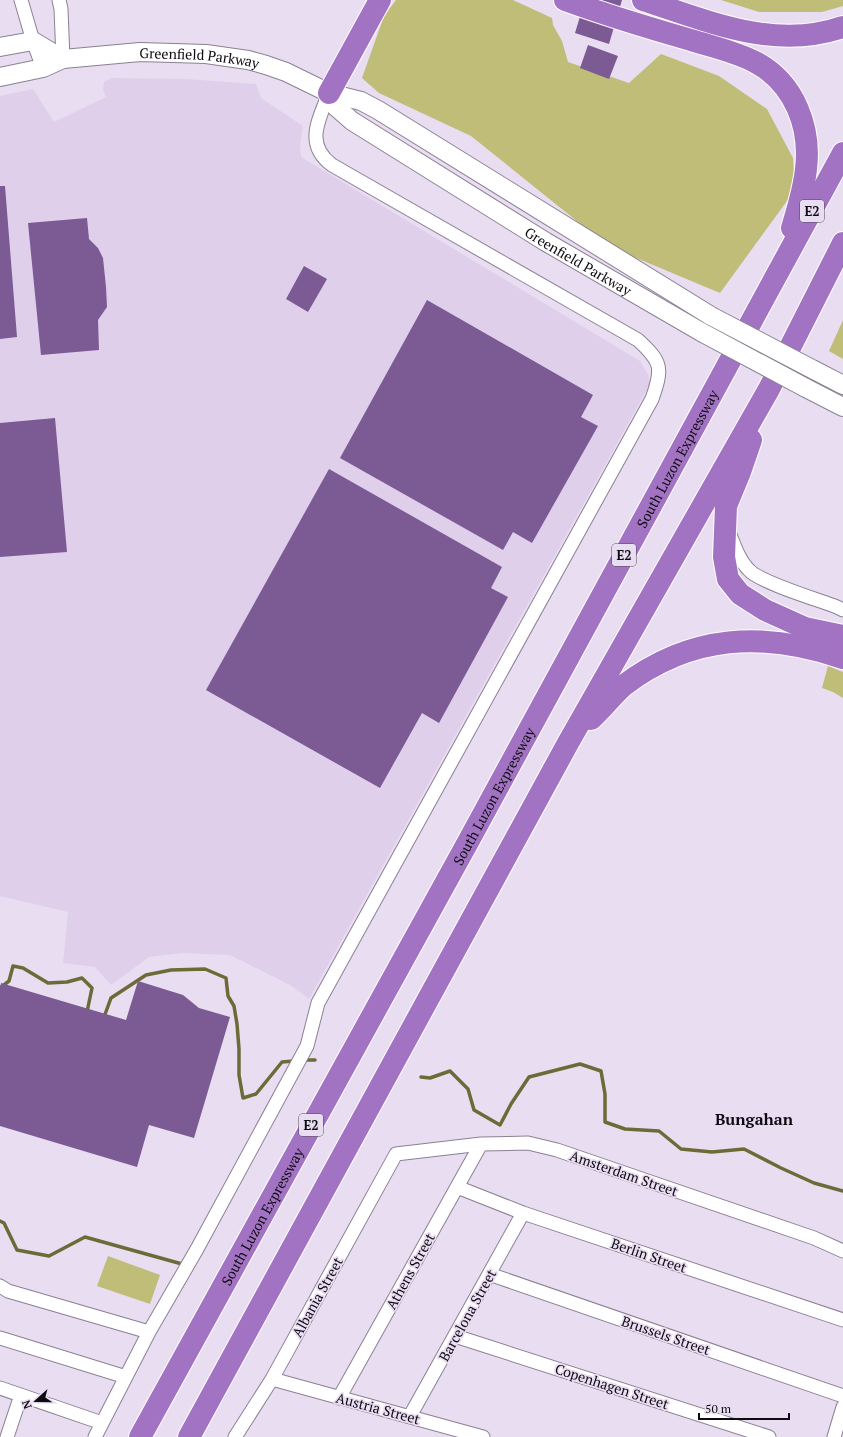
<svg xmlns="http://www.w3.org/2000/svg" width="843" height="1437" font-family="'PT Serif',serif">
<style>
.built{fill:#dfcfeb}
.green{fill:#bfbd77}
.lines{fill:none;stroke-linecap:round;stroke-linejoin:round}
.stream{stroke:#6d6a38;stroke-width:3.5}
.building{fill:#7c5a94}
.street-casing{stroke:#8b8093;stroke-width:15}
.secondary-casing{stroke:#8b8093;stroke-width:20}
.highway-casing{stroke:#fff;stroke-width:24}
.street{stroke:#fff;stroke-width:13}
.secondary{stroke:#fff;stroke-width:18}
.highway{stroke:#a373c3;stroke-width:22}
.secondary-bridge-casing{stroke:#8b8093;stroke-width:20;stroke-linecap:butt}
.secondary-bridge{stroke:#fff;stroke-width:18}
.labels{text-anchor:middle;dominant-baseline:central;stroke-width:3.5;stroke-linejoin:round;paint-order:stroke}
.shield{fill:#e9ddf2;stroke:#504954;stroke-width:1}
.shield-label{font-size:13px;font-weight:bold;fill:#0e0a11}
.street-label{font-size:14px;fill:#0e0a11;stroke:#e9ddf2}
.quarter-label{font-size:16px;font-weight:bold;fill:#0e0a11;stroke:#e9ddf2}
</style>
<rect width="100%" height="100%" fill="#e9ddf2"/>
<!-- built -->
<path class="built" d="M111 78 185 79 256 84 261 98 303 126 300 144 301 157 640 361 648 374 650 384 309 999 292 986 230 955 183 953 149 957 111 985 95 967 63 963 68 912 0 896V96L33 89 54 122 106 97 103 90 104 82Z"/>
<!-- green -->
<path class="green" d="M396 0H513L552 18 553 25 562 41 568 62 629 83 661 54 719 76 767 109 793 158 795 190 720 293 634 257 583 226 471 136 379 93 362 78 384 16Z
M721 0H843V6L822 12H759Z
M843 320V359L829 351Z
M828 666 843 672V698L833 692 822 688Z
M108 1256 160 1275 150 1304 97 1286Z"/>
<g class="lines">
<!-- stream -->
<path class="stream" d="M0 988 9 981 13 966 23 968 48 983 67 982 82 978 92 988 87 1012
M104 1017 111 998 146 975 171 970 205 969 226 978 228 996 234 1006 237 1024 239 1049V1075L243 1098 256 1094 282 1062 294 1061
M303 1060H315
M421 1077 430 1078 450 1071 468 1089 474 1110 500 1125 511 1104 529 1077 580 1064 601 1071 605 1094V1122L625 1129 659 1131 681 1149 712 1152 744 1149 781 1168 814 1183 843 1191
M0 1221 4 1223 17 1250 49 1256 85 1237 182 1264"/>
</g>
<!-- building -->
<path class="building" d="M585 0H622L609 44 575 33Z
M588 45 618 56 609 79 580 68Z
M0 186H5L17 337 0 339Z
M87 218 89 239 98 248 103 258 106 287 107 307 98 320 99 350 41 355 28 223Z
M304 266 327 279 308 312 286 299Z
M427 300 593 395 581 417 598 426 532 543 513 532 503 550 340 458Z
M55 418 67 552 0 557V423Z
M329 469 502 567 491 588 508 597 439 723 422 713 380 788 206 690Z
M138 981 183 995 199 1008 230 1017 194 1138 149 1125 137 1167 0 1126V988L1 983 126 1020Z"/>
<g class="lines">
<defs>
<path id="street" d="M21 0 33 41 43 68
M59 0 61 9 63 59
M729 532C734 545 739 560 749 570 759 582 819 600 837 607L843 610
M457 1187 523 1213 843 1320
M489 1274 843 1396
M0 1286 8 1291 149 1332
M455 1336 769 1437
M0 1338 126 1377
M272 1379 483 1437
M0 1388 102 1423
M339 1398 481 1144
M410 1416 523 1213
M7 1437 21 1395
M95 1437 149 1332 197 1249 307 1046 318 1003 652 399C663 368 662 362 638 340L332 165C304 144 319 120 329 93
M235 1437 272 1379 396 1154 481 1144 528 1143 557 1150 814 1238 843 1251
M834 1437 843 1407"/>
<g id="secondary">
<path d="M0 47 33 41 63 59"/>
<path id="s1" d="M0 77 43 68 63 59 140 52 206 54 248 60 266 65 286 72 329 93 361 101 378 110 711 316"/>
<path id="s2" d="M329 93 336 107 352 121 546 242 703 333"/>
<path d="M814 370 843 385"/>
<path d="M804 387 843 407"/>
</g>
<g id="highway">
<path d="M565 0C606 15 649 28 691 40 713 47 737 52 757 63 795 84 811 128 806 169 804 189 798 208 792 228"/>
<path d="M643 0C708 21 774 51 843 27"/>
<path d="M329 93 380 0"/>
<path d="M751 440 740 472 726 506 724 557 728 579 740 594 765 610 805 628 843 636"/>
<path d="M591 719C602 709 612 696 623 686 691 634 764 631 843 658"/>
<path id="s3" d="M140 1437 468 842 843 153"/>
<path d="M189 1437 568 743 769 389 843 243"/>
</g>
</defs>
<!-- street casing -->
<use href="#street" class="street-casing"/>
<!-- secondary casing -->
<use href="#secondary" class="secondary-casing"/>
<!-- highway casing -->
<use href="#highway" class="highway-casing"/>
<!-- street -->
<use href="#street" class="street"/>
<!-- secondary -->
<use href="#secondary" class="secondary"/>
<!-- highway -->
<use href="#highway" class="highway"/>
<defs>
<path id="secondary-bridge" d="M711 316 814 370
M703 333 804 387"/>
</defs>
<!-- secondary-bridge casing -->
<use href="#secondary-bridge" class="secondary-bridge-casing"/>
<!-- secondary-bridge -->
<use href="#secondary-bridge" class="secondary-bridge"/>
</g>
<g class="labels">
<!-- shield labels -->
<g class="shield">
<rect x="800" y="200" width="24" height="22" rx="3"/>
<rect x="612" y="544" width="24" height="22" rx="3"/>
<rect x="299" y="1114" width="24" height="22" rx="3"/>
</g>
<g class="shield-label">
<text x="812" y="211">E2</text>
<text x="624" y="555">E2</text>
<text x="311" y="1125">E2</text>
</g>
<!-- street labels -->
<g class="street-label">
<text stroke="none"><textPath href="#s1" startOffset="203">Greenfield Parkway</textPath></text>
<text stroke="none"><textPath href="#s2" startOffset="303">Greenfield Parkway</textPath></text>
<text stroke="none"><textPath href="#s3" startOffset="1116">South Luzon Expressway</textPath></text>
<text stroke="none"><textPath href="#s3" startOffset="732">South Luzon Expressway</textPath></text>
<text transform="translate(624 1173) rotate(19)">Amsterdam Street</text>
<text stroke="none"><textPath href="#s3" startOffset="252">South Luzon Expressway</textPath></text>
<text transform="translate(649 1255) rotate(19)">Berlin Street</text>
<text transform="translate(410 1271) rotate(-61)">Athens Street</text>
<text transform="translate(317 1297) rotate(-61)">Albania Street</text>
<text transform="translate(467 1315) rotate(-61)">Barcelona Street</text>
<text transform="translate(666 1335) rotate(19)">Brussels Street</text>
<text transform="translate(612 1386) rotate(18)">Copenhagen Street</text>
<text transform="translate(378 1408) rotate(15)">Austria Street</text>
</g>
<!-- quarter labels -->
<g class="quarter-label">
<text x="754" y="1119">Bungahan</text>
</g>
</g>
<!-- north arrow -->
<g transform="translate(36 1401) rotate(249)" stroke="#e9ddf2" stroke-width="3" paint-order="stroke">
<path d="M0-3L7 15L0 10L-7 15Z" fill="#0e0a11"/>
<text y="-6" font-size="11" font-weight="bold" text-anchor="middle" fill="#0e0a11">N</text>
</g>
<!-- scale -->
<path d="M699 1413v6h90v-6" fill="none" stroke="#0e0a11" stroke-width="2"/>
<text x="705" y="1413" font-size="12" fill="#0e0a11" stroke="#e9ddf2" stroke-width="3" paint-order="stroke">50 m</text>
</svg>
